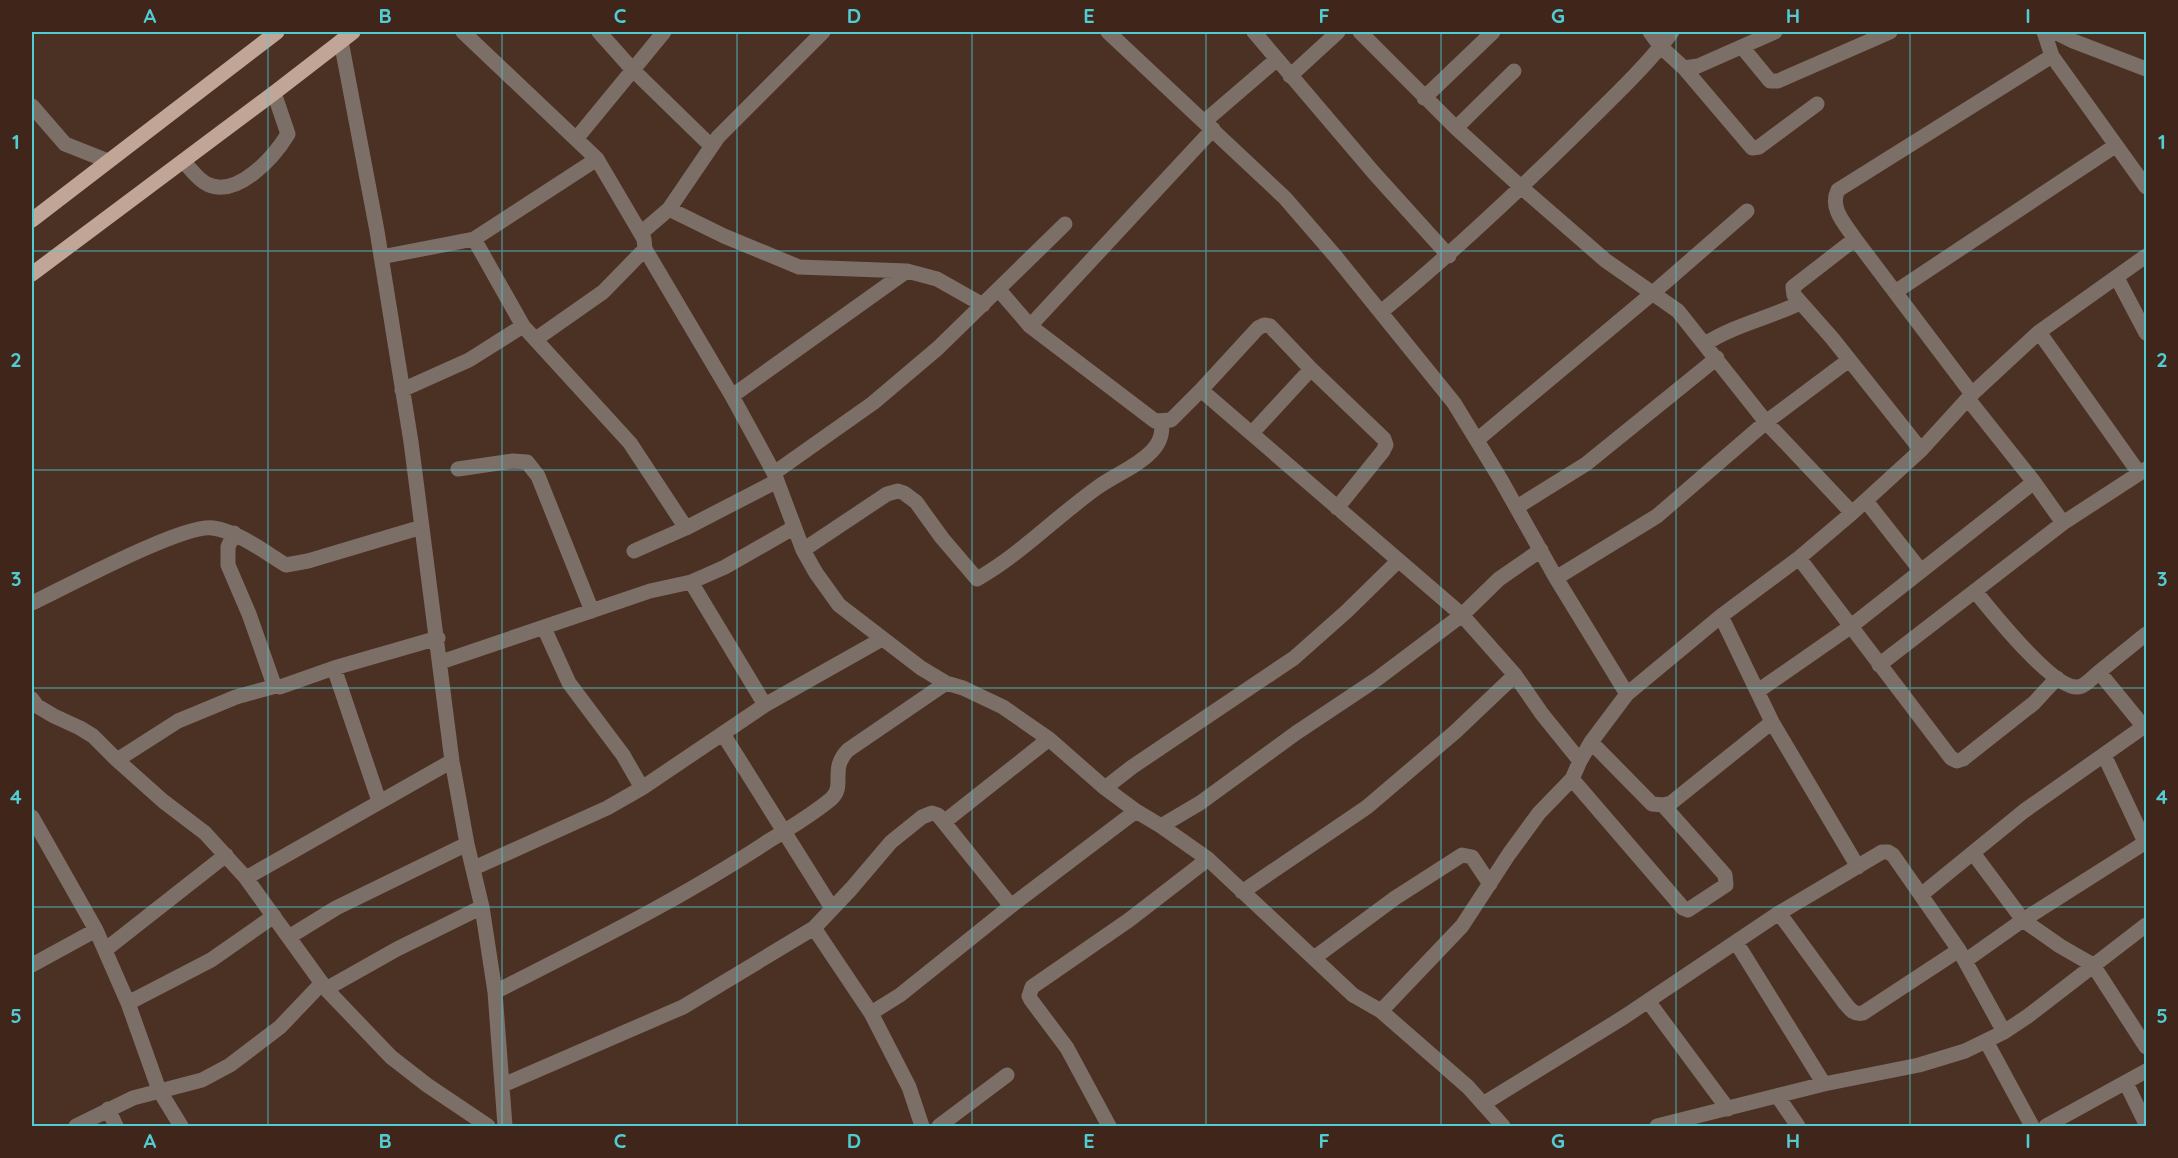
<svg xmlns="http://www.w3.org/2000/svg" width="2178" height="1158" font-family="Quicksand,sans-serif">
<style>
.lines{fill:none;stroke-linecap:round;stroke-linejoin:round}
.minor{stroke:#7c6f68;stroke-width:15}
.major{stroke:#c1a597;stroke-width:15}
.grid{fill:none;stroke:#51ccd3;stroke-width:1.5;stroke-opacity:0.55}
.neatline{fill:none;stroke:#51ccd3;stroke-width:2}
.grid-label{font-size:20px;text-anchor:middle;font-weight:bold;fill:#51ccd3}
</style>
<rect width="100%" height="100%" fill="#4b3024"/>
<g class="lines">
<!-- minor -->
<path class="minor" d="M463 32 597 159 644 239 645 249 732 396 774 473 803 550 816 573 839 605 921 668 946 683 963 688 1003 707 1049 739 1105 788 1136 811 1161 826 1208 859 1353 995 1381 1011 1468 1087 1503 1126
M599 32 632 69 711 146
M1108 32 1285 198 1336 257 1454 403 1501 480 1556 578 1627 694
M1254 32 1374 173 1449 256
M1360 32 1456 128 1521 187 1605 260 1678 311 1766 422 1852 513
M1650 32 1661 47 1684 68 1698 66 1775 32
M2044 32 2052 56 2146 187
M2055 32 2073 41 2146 69
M341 41 377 231 411 442 452 761 467 844 482 907 495 992 505 1126
M1742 47 1770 81H1778L1890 32
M1684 68 1752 148 1759 147 1817 104
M1290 76 1338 32
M1424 98 1493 32
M32 106 65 144 108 161
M1205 121 1276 60
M1456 128 1514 71
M576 139 664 32
M183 161C190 168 198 180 207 184 237 199 274 157 288 134L274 93
M669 209 724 236 799 267 907 271 937 279 983 305
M641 233 669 209 718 137 823 32
M474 239 523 326 630 443 686 528
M1855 239 1793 287 1794 295 1832 338 1921 450
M381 257 474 239 597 159
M2117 278 2146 333
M999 290 1030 326 1155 421 1171 420 1201 390 1462 615 1515 675 1542 714 1580 761
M1895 292 2115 146
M1381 312C1450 255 1515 194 1579 131 1611 99 1645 68 1672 32
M1030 326 1213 129
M2039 332 2139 473
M536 339 603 292 645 249
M1705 344C1734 325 1769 318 1800 303
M402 390 469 360 523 326
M1201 390 1258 328 1264 325 1270 326 1311 369 1384 439 1386 445 1383 451 1337 508
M1972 394 1855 239C1845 224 1829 208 1838 190L2052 56
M732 396 907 271
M1968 399 2034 482 2063 523
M1252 433 1311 369
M1477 440 1654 292 1747 211
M458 469 513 461 527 462 538 476 592 611
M774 473 873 403 938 348 1065 224
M1866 501 1921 571
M1517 507 1586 464 1717 358
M234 533 228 547V565L249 614 273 682 276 686
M803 550 887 494 898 491 904 493 916 502 942 538 977 579C1021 554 1057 516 1098 487 1116 474 1137 467 1152 451 1161 441 1162 434 1162 422
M634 551 686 528 777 481
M1799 558 1951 758 1957 761 1963 759 2034 703 2057 678
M1556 578 1657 516 1766 422 1849 360
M691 582 765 705
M1975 591C1992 612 2051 686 2076 687 2084 688 2093 677 2099 672
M32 603C64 588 184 523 213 528 239 532 263 551 286 565L308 561 422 527
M1721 616 1772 722 1858 867
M544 628 569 683 623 755 642 788
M441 662 650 591 691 582 725 567 793 528
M1879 665 2063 523 2146 469
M334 668 379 801
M1758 691 1850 627 2034 482
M32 699 37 706 54 716 80 728 93 736 117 760 163 801 205 833 246 878 326 989 391 1057 427 1085 488 1126
M2144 727 2099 672 2146 634
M723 734 832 908
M1591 742 1652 804 1663 805 1671 803 1772 722
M2104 755 2145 842
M117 760 178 721 236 697 276 686 280 687 334 668 438 638
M1572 779 1683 908 1688 910 1726 885 1725 875 1663 805
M1105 788 1132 767 1294 658 1347 611 1398 561
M32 817 96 930 128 1003 159 1090 181 1126
M944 822 1049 739
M1161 826 1200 803 1296 733 1377 679 1462 615 1499 579 1541 550
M1973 853 2023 920 2060 946 2093 965 2146 1047
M474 868 607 808 642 788 765 705 882 639
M246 878 452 761
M1242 892 1367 807 1455 732 1515 675
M1921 895 2024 811 2146 725
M1779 913 1844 1002C1850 1009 1853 1015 1863 1013L1959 950
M814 928 871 1013 900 995 1011 906 1136 811
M289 937 336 908 467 844
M1736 942 1824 1084
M105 950 226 855
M1314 958 1395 898 1462 855 1472 857 1490 884
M1965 961 2023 920 2146 842
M32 965 96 930
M326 989 397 949 482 907
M495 992C587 945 681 899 767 842 788 829 812 815 831 799 846 786 829 769 848 750L946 683
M1648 1001 1728 1109
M128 1003 211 960 274 916
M1381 1011 1462 926 1509 854 1539 813 1572 779 1580 761 1591 742 1627 694 1721 616 1799 558 1852 513 1921 450 1972 394 2039 332 2146 256
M871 1013 909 1087 922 1126
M1986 1041 2032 1126
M2126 1083 2146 1124
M503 1085 683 1007 814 928 851 889 891 842 922 817 932 813 938 815 1011 906
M1778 1097 1798 1126
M1483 1104 1624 1017 1779 913 1882 852H1888L1893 855 1959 950 2004 1032
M108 1109 116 1126
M76 1126 133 1098 202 1080 230 1065 280 1027 322 983
M939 1126 1007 1075
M1109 1126 1067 1048 1031 1000 1029 996 1032 987 1129 920 1208 859
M1657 1126 1824 1084 1919 1065 1965 1051 2004 1032 2028 1016 2146 925
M2046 1126 2146 1071"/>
<!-- major -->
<path class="major" d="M32 220 277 32
M32 274 274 93 353 32"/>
</g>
<!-- grid -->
<path class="grid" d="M268 32V1126M502 32V1126M737 32V1126M972 32V1126M1206 32V1126M1441 32V1126M1676 32V1126M1910 32V1126M32 251H2146M32 470H2146M32 688H2146M32 907H2146"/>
<!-- border -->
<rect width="2178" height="1158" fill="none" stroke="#40261a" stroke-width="66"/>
<rect x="33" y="33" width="2112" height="1092" class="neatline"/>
<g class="grid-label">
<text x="150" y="23">A</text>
<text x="385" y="23">B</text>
<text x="620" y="23">C</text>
<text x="854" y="23">D</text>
<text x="1089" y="23">E</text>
<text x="1324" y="23">F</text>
<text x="1558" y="23">G</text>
<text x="1793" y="23">H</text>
<text x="2028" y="23">I</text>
<text x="16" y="149">1</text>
<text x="2162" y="149">1</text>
<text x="16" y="367">2</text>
<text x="2162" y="367">2</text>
<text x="16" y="586">3</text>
<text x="2162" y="586">3</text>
<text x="16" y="804">4</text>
<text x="2162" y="804">4</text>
<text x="16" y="1023">5</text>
<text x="2162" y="1023">5</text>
<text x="150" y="1148">A</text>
<text x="385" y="1148">B</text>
<text x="620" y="1148">C</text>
<text x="854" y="1148">D</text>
<text x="1089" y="1148">E</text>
<text x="1324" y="1148">F</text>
<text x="1558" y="1148">G</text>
<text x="1793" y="1148">H</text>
<text x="2028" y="1148">I</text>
</g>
</svg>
